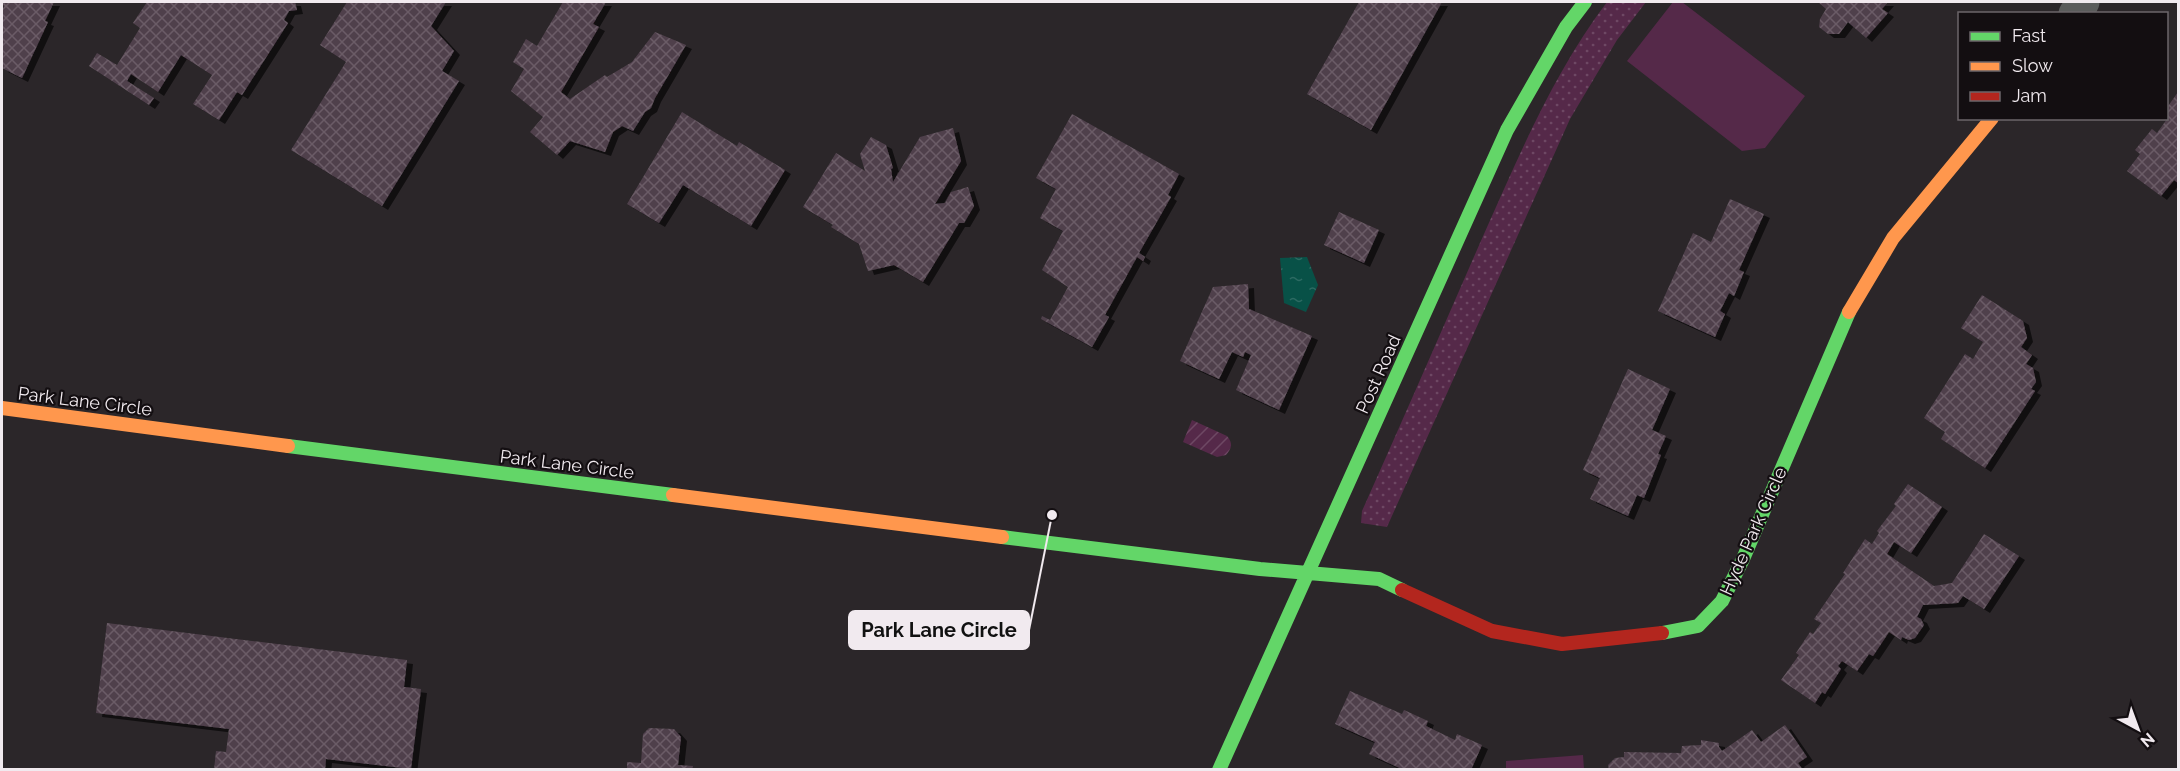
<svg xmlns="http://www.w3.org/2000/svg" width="2180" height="771" font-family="Raleway,sans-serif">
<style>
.grass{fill:url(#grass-dots)}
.garden{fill:url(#garden-furrows)}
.pitch{fill:#552949}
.water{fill:url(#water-ripples)}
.building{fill:url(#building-cross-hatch);filter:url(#shadow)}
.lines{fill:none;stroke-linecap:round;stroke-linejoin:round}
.street{stroke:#5b5c5c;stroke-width:33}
.fast{stroke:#63d668;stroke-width:14}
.slow{stroke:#ff974d;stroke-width:14}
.jam{stroke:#b3261e;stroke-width:14}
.labels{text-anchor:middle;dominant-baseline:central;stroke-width:4.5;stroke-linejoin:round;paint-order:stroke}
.street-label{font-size:18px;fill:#f1eaef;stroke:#130e11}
.leader{fill:none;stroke:#f1eaef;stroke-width:2}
.callout-dot{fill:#f1eaef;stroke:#130e11;stroke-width:2}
.callout{fill:#f1eaef;stroke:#f1eaef;stroke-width:2}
.callout-label{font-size:20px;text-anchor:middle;font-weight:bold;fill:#111}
</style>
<defs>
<pattern id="grass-dots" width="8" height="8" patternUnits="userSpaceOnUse" patternTransform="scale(1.5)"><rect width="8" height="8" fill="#552949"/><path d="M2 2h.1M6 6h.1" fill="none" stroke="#6e4864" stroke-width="1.8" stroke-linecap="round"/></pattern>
<pattern id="garden-furrows" width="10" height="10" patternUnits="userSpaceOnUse" patternTransform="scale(1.5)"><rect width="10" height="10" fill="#552949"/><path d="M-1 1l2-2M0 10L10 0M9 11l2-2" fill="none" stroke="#6e4864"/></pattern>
<pattern id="water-ripples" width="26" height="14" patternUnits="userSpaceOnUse" patternTransform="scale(1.5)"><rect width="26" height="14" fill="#085147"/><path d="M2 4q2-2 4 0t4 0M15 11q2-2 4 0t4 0" fill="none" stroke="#2c6a62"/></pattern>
<pattern id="building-cross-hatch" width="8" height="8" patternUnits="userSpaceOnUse" patternTransform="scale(1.5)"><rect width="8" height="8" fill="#50404c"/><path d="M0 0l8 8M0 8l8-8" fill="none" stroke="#6a5c66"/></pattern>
<filter id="shadow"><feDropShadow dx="6" dy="4" stdDeviation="0" flood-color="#0009"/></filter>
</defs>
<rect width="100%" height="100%" fill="#2b2629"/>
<!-- grass -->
<path class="grass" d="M1607 2H1646L1617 40 1570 119 1387 527 1361 523 1362 511C1402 422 1441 332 1480 243 1517 160 1552 75 1607 2Z"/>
<!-- garden -->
<path class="garden" d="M1192 420 1227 436C1233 443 1232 448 1226 455L1217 457 1183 442Z"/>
<!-- pitch -->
<path class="pitch" d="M1673 2H1682L1805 96 1765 148 1742 151 1627 61Z
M1583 755 1584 769H1506V761Z"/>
<!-- water -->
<path class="water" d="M1307 257 1318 285 1306 312 1284 303 1280 258Z"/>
<!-- building -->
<path class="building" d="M2 2H54L45 21 48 22 22 78 2 68V11L4 6 2 4Z
M147 2H295L297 10 289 11 284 20 288 23 242 95 237 92 219 120 193 104 212 75 181 55 158 92 131 74 127 81 154 98 149 105 89 66 97 53 117 65 140 28 133 23Z
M347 2H446L431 26 454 51 442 71 459 81 382 206 291 150 346 62 320 45Z
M563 2H606L593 24 599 27 561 92 570 99 605 75 607 77 632 62 655 32 686 45 655 98 651 108 645 112 633 131 622 126 613 132 605 152 570 141 557 155 530 132 543 117 511 91 524 69 513 62 526 39 537 46Z
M1359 2H1442L1371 130 1307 94Z
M1818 2H1888L1882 9 1888 13 1866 38 1848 22 1839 34H1828L1819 27 1820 19 1826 9Z
M2178 92V183L2174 180 2161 196 2127 171 2140 154 2135 150 2152 129 2157 133 2167 119 2166 109Z
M682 112 737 146 739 142 785 170 751 226 683 185 659 223 627 204Z
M1072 114 1179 174 1168 195 1171 197 1139 253 1145 257 1143 261 1137 257 1105 315 1109 317 1092 347 1041 319 1042 316 1050 320 1068 287 1042 270 1063 231 1040 218 1056 189 1036 178Z
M953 128 961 161 935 204 945 203 951 192 968 187 974 206 964 223H959L923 282 894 265 868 271 859 244 831 227 833 225 803 207 836 153 865 171 860 154 871 137 886 145 893 168 891 169 893 182 920 137Z
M1730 199 1764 214 1739 270 1744 272 1734 296 1729 293 1720 311 1725 314 1715 337 1658 311 1693 233 1711 242Z
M1339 212 1379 230 1364 263 1324 245Z
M1248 284 1249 309 1312 336 1279 410 1236 390 1251 355 1245 352 1243 357 1232 352 1219 379 1180 361 1213 287Z
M1982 295 2023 321 2027 338 2021 347 2032 355 2026 364 2033 368 2036 382 2031 389 2035 391 1985 468 1941 439 1945 432 1924 418 1965 354 1973 359 1983 342 1961 328Z
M1628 369 1670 389 1652 430 1666 436 1658 454 1661 455 1644 498 1637 495 1628 516 1590 499 1600 478 1583 470Z
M1908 484 1942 507 1911 553 1894 542 1887 554 1934 586 1952 583 1984 534 2019 556 1984 609 1963 596 1958 603 1923 605 1917 617 1921 619 1924 625 1915 638 1909 640 1902 637 1901 640 1889 632 1873 656 1869 654 1857 671 1842 661 1838 666 1841 669 1825 694 1822 692 1815 703 1781 680 1799 655 1796 653 1810 632 1813 634 1821 623 1814 619 1845 574 1843 573 1865 539 1872 544 1879 533 1877 531 1896 506 1894 504Z
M107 623 407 660 404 687 421 689 411 769 326 759 325 770H214L216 751 226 752 229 729 96 713Z
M1350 691 1402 714 1404 710 1428 721 1426 726 1455 740 1457 734 1482 745 1471 770H1404L1369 754 1375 742 1335 724Z
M1785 725 1807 757 1798 763 1803 770H1609L1608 765 1615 758 1624 757V752L1681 753 1682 746 1701 745V740L1719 743V747L1722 751 1752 730 1761 742Z
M649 728 674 729 681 737 678 765 693 766 692 770H627V762L641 763 643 734Z"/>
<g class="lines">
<!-- street -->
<path class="street" d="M2075 14 2083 2"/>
<!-- fast -->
<path class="fast" d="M288 446 673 495
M1002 537 1260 569 1379 579 1402 590
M1662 633 1698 626 1722 601 1743 559 1849 312
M1219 770 1507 130 1566 27 1585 2"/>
<!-- slow -->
<path class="slow" d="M1849 312 1893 238 1992 118
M2 408 288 446
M673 495 1002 537"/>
<!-- jam -->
<path class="jam" d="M1402 590 1492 631 1562 644 1662 633"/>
</g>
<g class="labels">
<!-- street labels -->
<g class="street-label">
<text transform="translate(1378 374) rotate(-66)">Post Road</text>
<text transform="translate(85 401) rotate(7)">Park Lane Circle</text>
<text transform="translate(567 464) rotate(7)">Park Lane Circle</text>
<text transform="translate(1753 531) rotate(-66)">Hyde Park Circle</text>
</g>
</g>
<!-- callouts -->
<path class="leader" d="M1052 515L1029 630"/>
<circle class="callout-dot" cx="1052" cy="515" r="6"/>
<rect class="callout" x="849" y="611" width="180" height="38" rx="6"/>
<g class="callout-label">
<text x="939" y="637">Park Lane Circle</text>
</g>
<!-- border -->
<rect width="2180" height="771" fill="none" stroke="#f1eaef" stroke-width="6"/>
<!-- legend -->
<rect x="1958" y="12" width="210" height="108" fill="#130e11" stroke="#6c666a" stroke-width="1.5"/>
<rect x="1970" y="32" width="30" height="9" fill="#63d668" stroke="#6c666a" stroke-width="1.5"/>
<text x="2012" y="42" font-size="18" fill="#f1eaef">Fast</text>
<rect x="1970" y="62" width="30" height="9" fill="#ff974d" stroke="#6c666a" stroke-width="1.5"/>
<text x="2012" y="72" font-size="18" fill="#f1eaef">Slow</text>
<rect x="1970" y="92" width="30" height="9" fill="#b3261e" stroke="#6c666a" stroke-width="1.5"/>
<text x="2012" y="102" font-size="18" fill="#f1eaef">Jam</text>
<!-- north arrow -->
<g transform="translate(2138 729) rotate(139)" stroke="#130e11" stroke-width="4.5" paint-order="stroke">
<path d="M0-4.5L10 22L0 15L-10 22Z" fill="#f1eaef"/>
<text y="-9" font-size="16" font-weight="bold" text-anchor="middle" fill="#f1eaef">N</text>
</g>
</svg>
